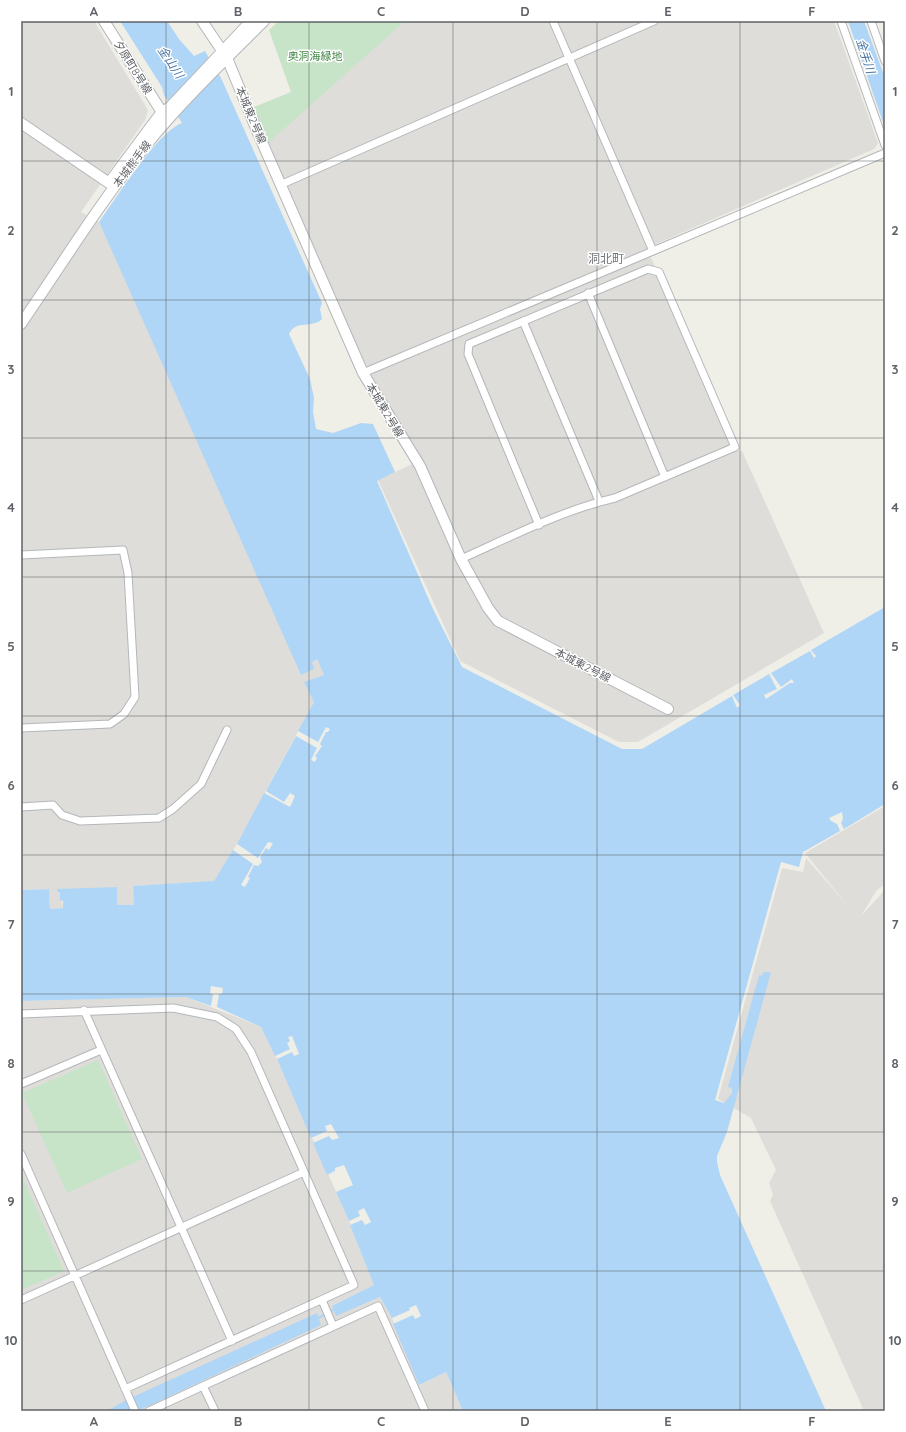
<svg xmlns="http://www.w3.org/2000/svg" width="906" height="1432" font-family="Quicksand,'Noto Sans JP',sans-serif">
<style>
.industrial{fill:#deddd9}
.green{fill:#c7e4c8}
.water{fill:#b0d6f7}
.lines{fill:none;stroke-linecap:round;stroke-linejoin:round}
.stream{stroke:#b0d6f7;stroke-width:2}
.street-casing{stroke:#b4b7ba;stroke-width:9}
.secondary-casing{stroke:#b3b6ba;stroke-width:12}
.street{stroke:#fff;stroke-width:7}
.secondary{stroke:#fff;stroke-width:10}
.grid{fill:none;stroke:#5f6266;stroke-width:1;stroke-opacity:0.55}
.labels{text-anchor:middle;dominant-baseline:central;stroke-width:3;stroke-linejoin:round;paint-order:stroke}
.park-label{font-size:11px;fill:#408445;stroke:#fff}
.street-label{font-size:11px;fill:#5f6266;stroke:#fff}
.water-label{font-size:12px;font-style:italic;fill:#4d77a7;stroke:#fff}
.neighbourhood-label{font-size:12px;fill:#707478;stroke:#fff}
.neatline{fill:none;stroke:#5f6266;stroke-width:1.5}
.grid-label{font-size:13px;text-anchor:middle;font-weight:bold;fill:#5f6266}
</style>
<rect width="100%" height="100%" fill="#efeee7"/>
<!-- industrial -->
<path class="industrial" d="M21 21H94L148 110 145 120 81 212 99 222 312 661 317 659 324 675 318 677 314 702 237 844 214 882 133 886 134 905 117 906 116 887 60 892 63 908 50 909 49 889 21 890Z
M401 21H834L878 143 874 149 647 248 732 450 742 451 824 633 638 742H619L460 661 378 480 421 460 367 367 264 139Z
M885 806V884L876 891 861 916 885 890V1411H864L770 1201 773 1194 769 1183 776 1170 751 1118 718 1099 782 868 803 872 806 858 848 906 805 853Z
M186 997 261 1027 277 1059 349 1221 374 1285 333 1306 336 1315 380 1297 392 1318 419 1385 446 1372 463 1411H21V1001Z"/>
<!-- green -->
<path class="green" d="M279 21H405L267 144 254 107 291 92 269 30Z
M98 1060 142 1159 67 1193 22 1093Z
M21 1174 64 1271 21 1290Z"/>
<!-- water -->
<path class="water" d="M120 21H167L179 39 194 56 205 51 221 78 322 303 320 309 322 319C312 329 296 319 289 334L310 379 314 398 313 412 316 429 333 433 361 423 373 424 395 472 377 481 433 609 462 667 622 749H642L732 696 737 708 740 705 733 695 769 674 777 689 764 695 766 699 790 683H794L792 679 781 687 771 673 810 651 814 658 816 656 811 650 885 607V804L844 829 841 823 843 819 842 812 829 818 831 821 837 824 840 831 803 852 799 867 781 862 715 1100 724 1103 732 1093V1088L728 1087 759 975 762 976 763 972H771L727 1132 717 1156V1162L720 1175 826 1411H463L446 1372 419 1385 393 1324 413 1315 415 1319 421 1316 416 1305 409 1308 410 1310 392 1318 380 1297 336 1316 332 1306 374 1285 350 1225 362 1220 365 1225 371 1222 364 1208 358 1211 360 1216 349 1221 336 1192 353 1185 344 1165 335 1168V1171L327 1175 313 1143 329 1136 332 1140 339 1138 331 1124 325 1126 327 1131 311 1138 277 1059 292 1052 294 1056 299 1054 292 1036 288 1037 290 1041 287 1043 290 1049 275 1056 261 1027 217 1007 219 994H222L223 988 211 986 210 993 213 994 211 1006 186 997 21 1001V890L49 889 50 909 63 908V901L60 900V892H58L57 889 117 887V905H134L133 886 214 881 233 850 253 864 241 885 245 887 250 878 248 877 254 865 258 866 262 862 260 857 266 848 269 850 273 843 268 842 258 858 237 844 264 793 290 807 295 796 290 793 284 802 266 791 296 736 317 748 311 760 315 762 317 758 315 756 322 746 320 744 326 732H328L330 729 326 727 318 742 298 731 314 702 304 682 324 675 317 659 312 662 314 669 301 675 99 222C117 198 156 133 182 123L164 95 162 87Z
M848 21H864L885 78V128Z
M317 1313 321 1325 149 1406 136 1411H107L126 1400Z"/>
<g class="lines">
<!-- stream -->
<path class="stream" d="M318 1318 333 1310"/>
<defs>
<path id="street" d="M841 21 885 145
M871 21 885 61
M280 185 654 21
M653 251 885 153
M588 293 665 477
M523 321 599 501
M363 373 653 251 553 21
M21 555 123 550 128 573 135 697 124 714 110 724 21 728
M461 559C510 537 563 510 615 498L735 447 659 272 648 269 469 344 468 354 539 525
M21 807 53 805 62 815 80 821 159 818 173 809 201 784 227 730
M84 1010 232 1341
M21 1014 173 1008 217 1017 236 1029 251 1052 354 1285 125 1389
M21 1084 101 1050
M21 1154 135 1411
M21 1300 304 1172
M322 1300 333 1326
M203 1386 378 1306 425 1411
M149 1411 203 1386 215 1411"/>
<path id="secondary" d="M104 21 165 117
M202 21 227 58 258 133 363 373 420 466 461 559 488 608 498 621 668 709
M21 123 109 183
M111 180 161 113 170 107 251 21
M21 324C62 264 101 201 147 144 182 101 224 61 264 21"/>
</defs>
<!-- street casing -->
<use href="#street" class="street-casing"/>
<!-- secondary casing -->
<use href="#secondary" class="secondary-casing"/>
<!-- street -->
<use href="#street" class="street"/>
<!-- secondary -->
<use href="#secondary" class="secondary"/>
</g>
<!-- grid -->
<path class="grid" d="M166 21V1411M309 21V1411M453 21V1411M597 21V1411M740 21V1411M21 161H885M21 300H885M21 438H885M21 577H885M21 716H885M21 855H885M21 994H885M21 1132H885M21 1271H885"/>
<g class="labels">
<!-- park labels -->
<g class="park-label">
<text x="315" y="56">奥洞海緑地</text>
</g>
<!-- street labels -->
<g class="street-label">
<text transform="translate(133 67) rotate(58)">夕原町8号線</text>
<text transform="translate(251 115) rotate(67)">本城東2号線</text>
<text transform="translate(132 164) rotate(-53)">本城熊手線</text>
<text transform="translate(385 410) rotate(59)">本城東2号線</text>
<text transform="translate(583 665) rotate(27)">本城東2号線</text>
</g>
<!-- water labels -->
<g class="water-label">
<text transform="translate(866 56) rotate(72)">金手川</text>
<text transform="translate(171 62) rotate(56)">金山川</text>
</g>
<!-- neighbourhood labels -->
<g class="neighbourhood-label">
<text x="606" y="258">洞北町</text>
</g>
</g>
<!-- border -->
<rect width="906" height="1432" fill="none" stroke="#ffffff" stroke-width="44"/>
<rect x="22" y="22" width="862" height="1388" class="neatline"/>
<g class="grid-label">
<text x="94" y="16">A</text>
<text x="238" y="16">B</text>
<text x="381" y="16">C</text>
<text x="525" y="16">D</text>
<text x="668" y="16">E</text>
<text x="812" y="16">F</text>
<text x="11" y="96">1</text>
<text x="895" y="96">1</text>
<text x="11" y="235">2</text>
<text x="895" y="235">2</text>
<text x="11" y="374">3</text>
<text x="895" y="374">3</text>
<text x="11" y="512">4</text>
<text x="895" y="512">4</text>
<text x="11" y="651">5</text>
<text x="895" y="651">5</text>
<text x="11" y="790">6</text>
<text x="895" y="790">6</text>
<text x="11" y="929">7</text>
<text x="895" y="929">7</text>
<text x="11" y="1068">8</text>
<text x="895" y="1068">8</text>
<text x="11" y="1206">9</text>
<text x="895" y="1206">9</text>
<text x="11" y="1345">10</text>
<text x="895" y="1345">10</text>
<text x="94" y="1426">A</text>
<text x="238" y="1426">B</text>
<text x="381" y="1426">C</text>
<text x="525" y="1426">D</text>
<text x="668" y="1426">E</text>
<text x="812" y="1426">F</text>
</g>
</svg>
